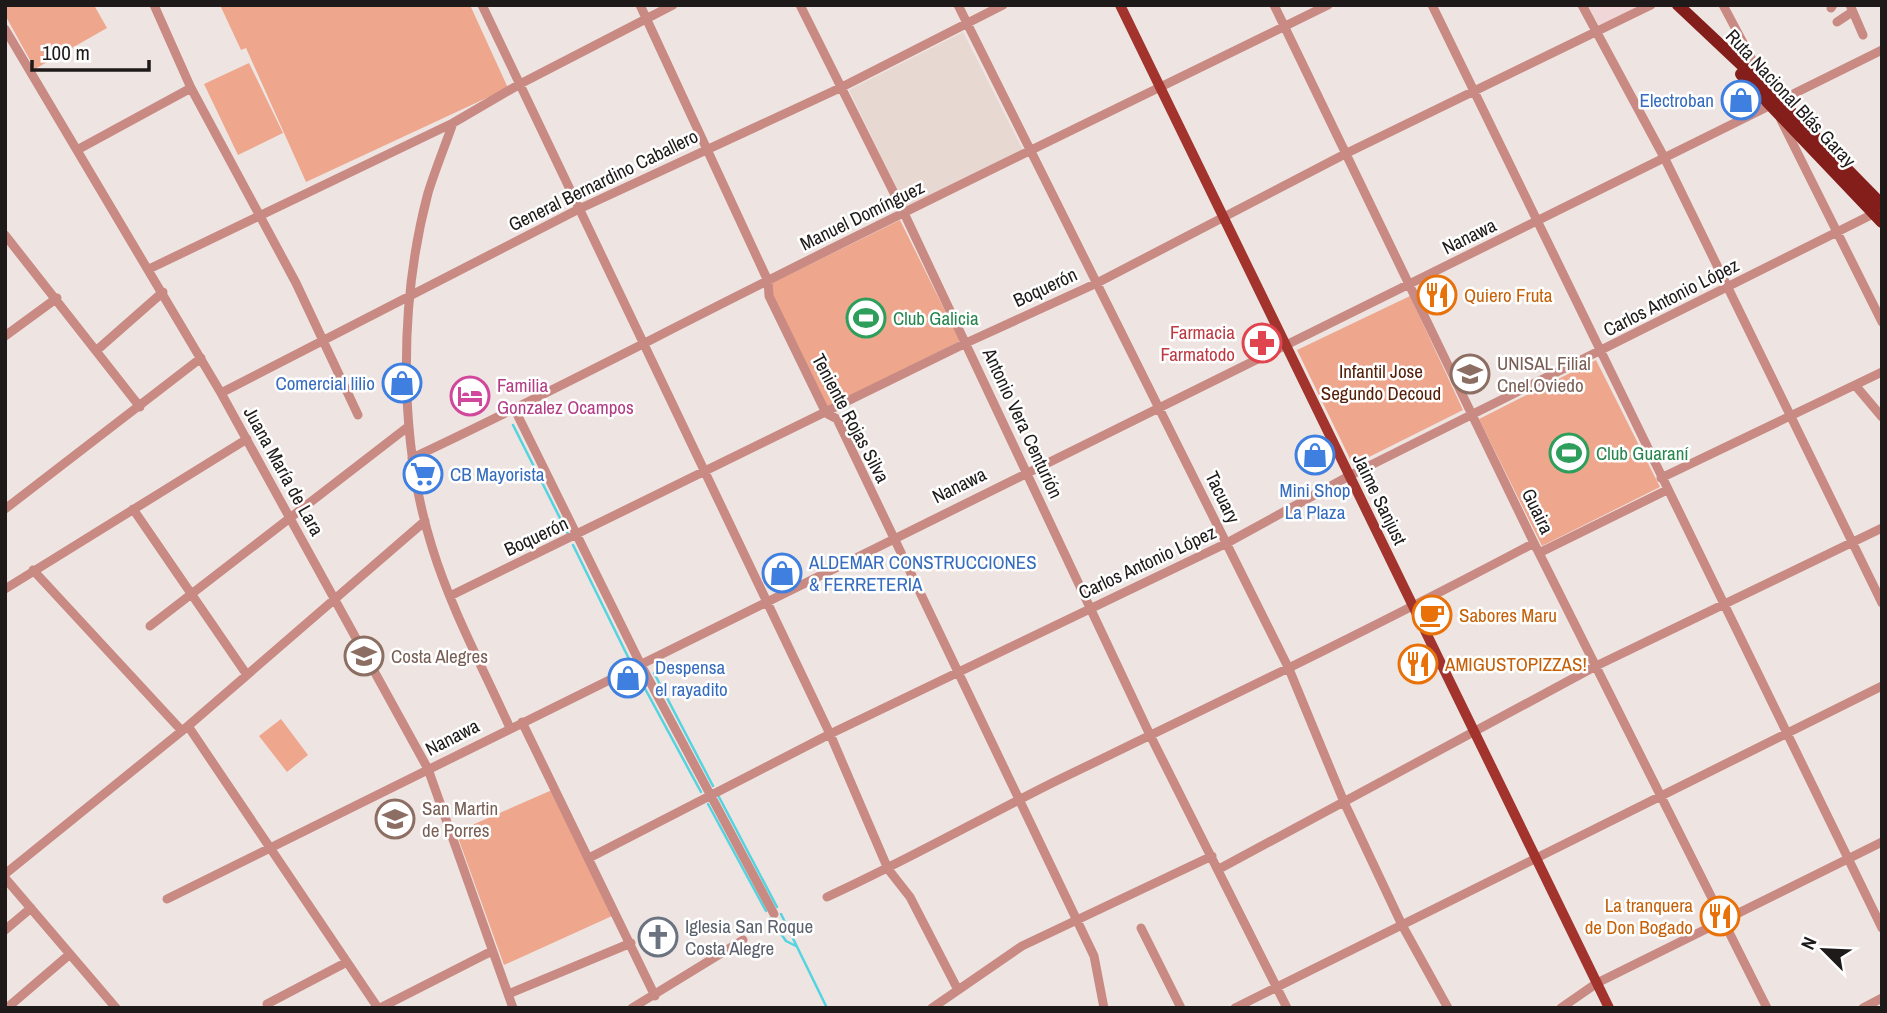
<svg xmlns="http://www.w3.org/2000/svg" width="1887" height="1013" font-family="'Archivo Narrow',sans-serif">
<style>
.commercial{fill:#f1d6d8}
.built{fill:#e8d8d2}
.green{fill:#eea68c}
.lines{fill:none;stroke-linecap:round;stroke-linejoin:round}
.stream{stroke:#53d4e0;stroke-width:2.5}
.minor{stroke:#c88a82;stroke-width:9}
.major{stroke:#a2332d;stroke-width:10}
.highway{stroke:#841e1b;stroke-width:12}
.labels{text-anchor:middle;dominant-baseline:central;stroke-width:5;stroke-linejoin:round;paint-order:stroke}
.street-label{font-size:19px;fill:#1d1a19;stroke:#fff}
.shop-label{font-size:19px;fill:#366cbe;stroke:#fff;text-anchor:start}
.food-label{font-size:19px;fill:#c56008;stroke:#fff;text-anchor:start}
.leisure-label{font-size:19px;fill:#27864d;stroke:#fff;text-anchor:start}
.health-label{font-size:19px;fill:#be3a42;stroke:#fff;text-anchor:end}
.education-label{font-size:19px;fill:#785e54;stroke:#fff;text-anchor:start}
.park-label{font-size:19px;fill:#552009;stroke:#fff}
.hotel-label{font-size:19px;fill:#b23c85;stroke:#fff;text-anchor:start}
.worship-label{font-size:19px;fill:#5b616d;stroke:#fff;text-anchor:start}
</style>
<rect width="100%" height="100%" fill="#eee5e2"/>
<!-- commercial -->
<path class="commercial" d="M1586 5H1642L1599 25Z"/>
<!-- built -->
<path class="built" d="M963 32 1023 150 906 208 849 90Z"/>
<!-- green -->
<path class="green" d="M5 5H94L107 28 35 69 5 15Z
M220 5H470L508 88 306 182 246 48 241 50Z
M249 63 283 133 238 155 204 84Z
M900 220 960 341 827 407 772 295V283Z
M1410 296 1463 410 1353 465 1297 350Z
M1596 360 1660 487 1542 546 1479 419Z
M281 719 308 755 287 772 259 736Z
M552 790 612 916 504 965 456 832Z"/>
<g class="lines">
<!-- stream -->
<path class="stream" d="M513 425 568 534
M573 545 630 661
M636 672 701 792
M654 673 713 786
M719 797 777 907
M708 804 766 911
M781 914 827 1008
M770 918 786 941 796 946"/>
<!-- minor -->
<path class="minor" d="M154 5 191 88 296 283 358 415
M482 5 830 734 888 869 910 897 958 990
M640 5 768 281 769 296 826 413 837 419 1094 956 1104 1008
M800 5 904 213 1150 735 1287 1008
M958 5 1289 669 1344 802 1402 925 1448 1008
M1274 5 1534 543 1767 1008
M1432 5 1882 928
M1582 5 1665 159 1882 603
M1723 5 1764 82
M1850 5 1863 35
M1831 8 1833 5
M1837 22 1852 12
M5 29 221 393 428 769 513 1008
M1781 120 1882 322
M453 123C445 146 435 170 428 193 399 302 398 439 432 547 451 609 483 668 510 728
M77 150 191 88
M5 235 140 407
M149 269 453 123 520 84 673 5
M5 336 57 298
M97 350 163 292
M1855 385 1882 417
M221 393 579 209 840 88 1003 5
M515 410 640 663 774 914
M412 458C532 402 649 340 767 281 953 187 1141 97 1328 5
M1661 478 1882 372
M5 509 201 358
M133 509 247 675
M1539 553 1667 490
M33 570 182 731
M5 589 247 439
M450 596 966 343 1097 283 1347 153 1651 5
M150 626 409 426
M522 722 655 996
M188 726 378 1008
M589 858 830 734 1227 543 1349 476 1877 212
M1219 869 1596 666 1882 528
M5 874 188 726 425 521
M5 878 116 1008
M827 897C904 862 978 820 1054 782 1215 704 1376 627 1534 543
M167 899 1882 50
M1141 928 1181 1008
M5 930 31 908
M508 994 631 943
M267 1004 347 962
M7 1008 70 954
M380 1008 492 951
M632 1008 743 940
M932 1008 1022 946 1212 856
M1235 1008 1882 686
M1561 1008 1597 983 1882 842
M1863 1008 1882 998"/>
<!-- major -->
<path class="major" d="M1120 5 1609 1008"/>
<!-- highway -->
<path class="highway" d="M1678 5 1781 102 1882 205
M1741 74 1882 222"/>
</g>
<!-- icons -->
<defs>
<symbol id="shop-ring" viewBox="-11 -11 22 22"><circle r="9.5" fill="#fff" stroke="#3f7fe0" stroke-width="1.5"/><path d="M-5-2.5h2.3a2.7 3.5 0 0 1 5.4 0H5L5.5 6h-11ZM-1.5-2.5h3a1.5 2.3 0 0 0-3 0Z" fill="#3f7fe0"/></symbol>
<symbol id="restaurant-ring" viewBox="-11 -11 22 22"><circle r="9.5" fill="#fff" stroke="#e8710a" stroke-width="1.5"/><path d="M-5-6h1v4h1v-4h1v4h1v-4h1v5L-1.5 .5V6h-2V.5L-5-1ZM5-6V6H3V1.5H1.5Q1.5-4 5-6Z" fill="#e8710a"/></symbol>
<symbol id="stadium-ring" viewBox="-11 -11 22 22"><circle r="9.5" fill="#fff" stroke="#2e9e5b" stroke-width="1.5"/><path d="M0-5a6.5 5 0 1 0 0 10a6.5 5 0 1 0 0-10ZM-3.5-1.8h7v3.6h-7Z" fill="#2e9e5b"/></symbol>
<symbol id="pharmacy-ring" viewBox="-11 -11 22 22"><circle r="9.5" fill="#fff" stroke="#e0444e" stroke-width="1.5"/><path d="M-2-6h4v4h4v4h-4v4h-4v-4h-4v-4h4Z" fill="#e0444e"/></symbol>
<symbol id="university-ring" viewBox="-11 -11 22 22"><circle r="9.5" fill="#fff" stroke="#8d6e63" stroke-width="1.5"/><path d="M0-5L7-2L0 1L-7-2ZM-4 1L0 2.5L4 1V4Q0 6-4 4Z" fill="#8d6e63"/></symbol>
<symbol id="hotel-ring" viewBox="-11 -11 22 22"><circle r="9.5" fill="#fff" stroke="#d1479c" stroke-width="1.5"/><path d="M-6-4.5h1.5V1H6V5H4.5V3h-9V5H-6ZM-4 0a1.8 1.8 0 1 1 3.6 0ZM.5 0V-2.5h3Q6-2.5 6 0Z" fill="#d1479c"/></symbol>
<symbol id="supermarket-ring" viewBox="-11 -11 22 22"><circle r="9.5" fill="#fff" stroke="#3f7fe0" stroke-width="1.5"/><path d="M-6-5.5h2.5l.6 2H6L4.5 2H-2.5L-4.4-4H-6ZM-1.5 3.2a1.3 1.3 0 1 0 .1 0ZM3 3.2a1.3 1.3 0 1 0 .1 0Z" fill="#3f7fe0"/></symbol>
<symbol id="cafe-ring" viewBox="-11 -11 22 22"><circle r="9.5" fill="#fff" stroke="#e8710a" stroke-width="1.5"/><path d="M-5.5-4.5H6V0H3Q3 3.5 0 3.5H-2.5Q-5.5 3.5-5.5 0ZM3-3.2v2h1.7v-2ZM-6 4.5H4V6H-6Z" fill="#e8710a"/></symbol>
<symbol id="school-ring" viewBox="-11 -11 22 22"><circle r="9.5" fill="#fff" stroke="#8d6e63" stroke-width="1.5"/><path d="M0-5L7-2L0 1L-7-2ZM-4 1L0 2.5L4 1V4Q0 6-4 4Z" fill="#8d6e63"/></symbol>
<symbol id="church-ring" viewBox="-11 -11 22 22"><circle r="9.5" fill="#fff" stroke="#6b7280" stroke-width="1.5"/><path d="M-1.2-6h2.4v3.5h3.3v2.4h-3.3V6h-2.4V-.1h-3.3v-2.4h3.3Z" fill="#6b7280"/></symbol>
</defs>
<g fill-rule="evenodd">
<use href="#shop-ring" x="1719" y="78" width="44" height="44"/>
<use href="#restaurant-ring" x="1415" y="273" width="44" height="44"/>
<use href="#stadium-ring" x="844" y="296" width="44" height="44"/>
<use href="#pharmacy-ring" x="1240" y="321" width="44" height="44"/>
<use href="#university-ring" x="1448" y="352" width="44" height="44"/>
<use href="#shop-ring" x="380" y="361" width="44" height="44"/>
<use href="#hotel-ring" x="448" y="374" width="44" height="44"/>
<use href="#stadium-ring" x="1547" y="431" width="44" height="44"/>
<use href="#shop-ring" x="1293" y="433" width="44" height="44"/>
<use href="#supermarket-ring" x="401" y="452" width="44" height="44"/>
<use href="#shop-ring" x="760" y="551" width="44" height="44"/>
<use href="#cafe-ring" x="1410" y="593" width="44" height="44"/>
<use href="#school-ring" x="342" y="634" width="44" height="44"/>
<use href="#restaurant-ring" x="1396" y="642" width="44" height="44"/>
<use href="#shop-ring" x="606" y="656" width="44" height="44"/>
<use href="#school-ring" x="373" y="797" width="44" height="44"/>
<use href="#restaurant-ring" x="1698" y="894" width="44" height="44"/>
<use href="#church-ring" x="636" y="915" width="44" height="44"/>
</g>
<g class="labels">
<!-- street labels -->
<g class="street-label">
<text transform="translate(1791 98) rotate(47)">Ruta Nacional Blás Garay</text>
<text transform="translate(603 180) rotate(-26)">General Bernardino Caballero</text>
<text transform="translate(862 215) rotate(-26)">Manuel Domínguez</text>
<text transform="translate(1469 236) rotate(-26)">Nanawa</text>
<text transform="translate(1045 287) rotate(-25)">Boquerón</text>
<text transform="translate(1671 297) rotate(-27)">Carlos Antonio López</text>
<text transform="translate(851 418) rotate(62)">Teniente Rojas Silva</text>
<text transform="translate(1023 423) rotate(65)">Antonio Vera Centurión</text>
<text transform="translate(284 471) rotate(61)">Juana María de Lara</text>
<text transform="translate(959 485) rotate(-26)">Nanawa</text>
<text transform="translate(1223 497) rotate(64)">Tacuary</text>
<text transform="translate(1380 499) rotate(64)">Jaime Sanjust</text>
<text transform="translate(1538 511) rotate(64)">Guaira</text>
<text transform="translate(536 536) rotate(-25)">Boquerón</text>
<text transform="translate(1147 562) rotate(-25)">Carlos Antonio López</text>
<text transform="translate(452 737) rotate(-27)">Nanawa</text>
</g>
<!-- shop labels -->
<g class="shop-label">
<text x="1714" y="100" text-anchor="end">Electroban</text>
<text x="375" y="383" text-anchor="end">Comercial lilio</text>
<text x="450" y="474">CB Mayorista</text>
<text x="1315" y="490" text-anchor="middle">Mini Shop<tspan x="1315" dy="22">La Plaza</tspan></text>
<text x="809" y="562">ALDEMAR CONSTRUCCIONES<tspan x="809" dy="22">&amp; FERRETERIA</tspan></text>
<text x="655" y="667">Despensa<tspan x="655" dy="22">el rayadito</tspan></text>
</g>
<!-- food labels -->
<g class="food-label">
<text x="1464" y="295">Quiero Fruta</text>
<text x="1459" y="615">Sabores Maru</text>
<text x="1445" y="664">AMIGUSTOPIZZAS!</text>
<text x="1693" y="905" text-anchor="end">La tranquera<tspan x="1693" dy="22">de Don Bogado</tspan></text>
</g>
<!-- leisure labels -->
<g class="leisure-label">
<text x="893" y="318">Club Galicia</text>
<text x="1596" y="453">Club Guaraní</text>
</g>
<!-- health labels -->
<g class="health-label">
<text x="1235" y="332">Farmacia<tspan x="1235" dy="22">Farmatodo</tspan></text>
</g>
<!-- education labels -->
<g class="education-label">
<text x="1497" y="363">UNISAL Filial<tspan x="1497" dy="22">Cnel.Oviedo</tspan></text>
<text x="391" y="656">Costa Alegres</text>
<text x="422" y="808">San Martin<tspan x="422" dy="22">de Porres</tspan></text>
</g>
<!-- park labels -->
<g class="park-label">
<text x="1381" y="371">Infantil Jose<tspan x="1381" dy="22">Segundo Decoud</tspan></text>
</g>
<!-- hotel labels -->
<g class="hotel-label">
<text x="497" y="385">Familia<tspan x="497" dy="22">Gonzalez Ocampos</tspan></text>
</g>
<!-- worship labels -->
<g class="worship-label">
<text x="685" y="926">Iglesia San Roque<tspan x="685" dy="22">Costa Alegre</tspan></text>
</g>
</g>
<!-- border -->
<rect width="1887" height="1013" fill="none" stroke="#1d1a19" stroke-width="14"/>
<!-- north arrow -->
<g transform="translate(1824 950) rotate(294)" stroke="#ffffff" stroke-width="5" paint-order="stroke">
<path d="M0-5L12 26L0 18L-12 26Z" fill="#1d1a19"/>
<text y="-10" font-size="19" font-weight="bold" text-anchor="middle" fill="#1d1a19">N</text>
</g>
<!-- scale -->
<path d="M32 60v10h117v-10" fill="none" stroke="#1d1a19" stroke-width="3.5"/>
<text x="42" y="60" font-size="21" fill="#1d1a19" stroke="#ffffff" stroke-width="5" paint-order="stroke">100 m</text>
</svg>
